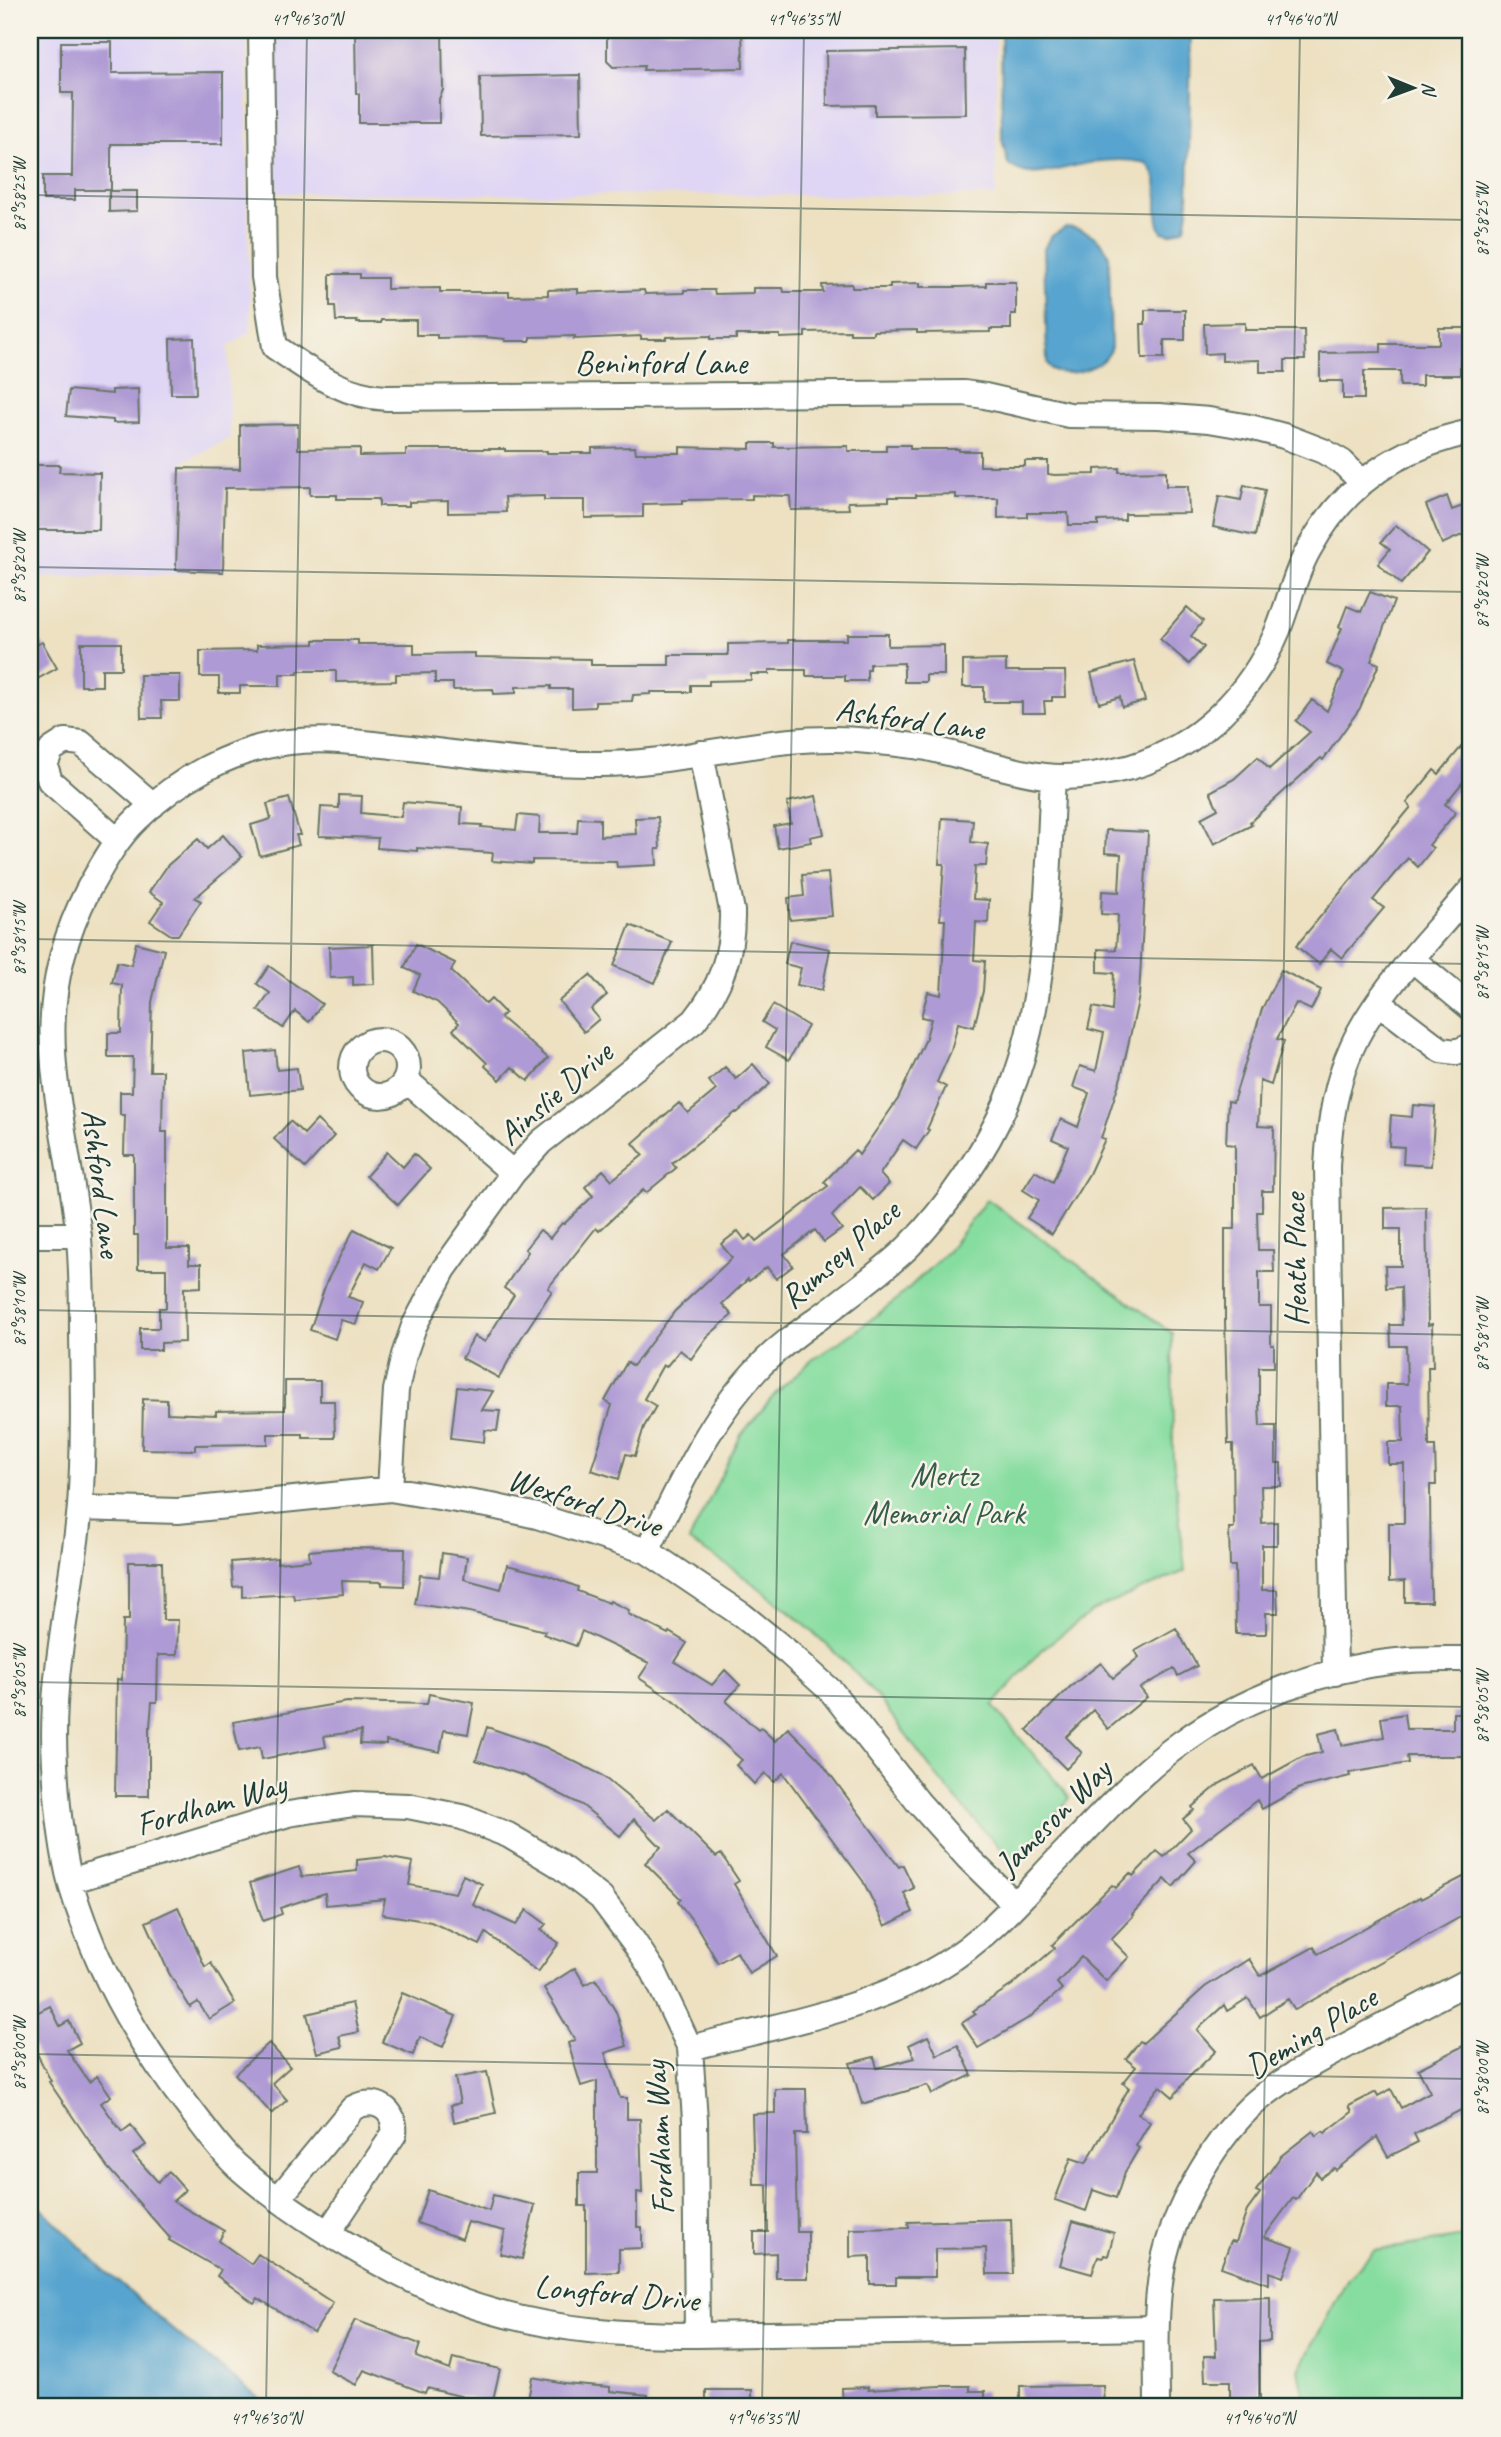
<svg xmlns="http://www.w3.org/2000/svg" width="1501" height="2437" font-family="Caveat,sans-serif">
<style>
.built{fill:#dfd5f5}
.green{fill:#87dda0;stroke:#538d6a;stroke-width:2}
.water{fill:#56a4cf;stroke:#3a7082;stroke-width:2}
.building{fill:#ae9ad4}
.lines{fill:none;stroke-linecap:round;stroke-linejoin:round}
.minor-casing{stroke:#677666;stroke-width:28}
.minor{stroke:#fff;stroke-width:24}
.ticks{fill:none;stroke:#1f3d34;stroke-width:2;stroke-opacity:0.45}
.labels{text-anchor:middle;dominant-baseline:central;stroke-width:5;stroke-linejoin:round;paint-order:stroke}
.street-label{font-size:33px;fill:#1f3d34;stroke:#f7f3e8}
.park-label{font-size:33px;fill:#345d4a;stroke:#f7f3e8}
.neatline{fill:none;stroke:#1f3d34;stroke-width:2.5}
.ticks-label{font-size:18px;text-anchor:middle;fill:#1f3d34}
</style>
<rect width="100%" height="100%" fill="#f7f3e8"/>
<filter id="ink" filterUnits="userSpaceOnUse"><feTurbulence type="fractalNoise" baseFrequency=".0143" numOctaves="2"/><feDisplacementMap in="SourceGraphic" scale="14" xChannelSelector="R" yChannelSelector="G"/><feConvolveMatrix kernelMatrix="1 2 1 2 8 2 1 2 1" color-interpolation-filters="sRGB"/></filter>
<filter id="wash" filterUnits="userSpaceOnUse"><feTurbulence type="fractalNoise" baseFrequency=".00686" numOctaves="4" result="noise"/><feDisplacementMap in="SourceGraphic" scale="28" xChannelSelector="R" yChannelSelector="G"/><feGaussianBlur stdDeviation="1.57" result="paint"/><feColorMatrix in="noise" values="0 0 0 0 0 0 0 0 0 0 0 0 0 0 0 0 0 1.4 0 .05"/><feComposite in="paint" operator="in"/></filter>
<g filter="url(#wash)">
<rect width="100%" height="100%" fill="#ede1c2"/>
<!-- built -->
<path class="built" d="M30 30H247V197L251 331 228 347 230 438 184 461 187 574 30 578Z
M276 30H996V196L276 193Z"/>
<!-- green -->
<path class="green" d="M987 1199 1172 1333 1173 1458 1185 1571 1092 1611 1041 1650 993 1706 1070 1798 1015 1863C986 1833 958 1803 933 1771 908 1740 888 1706 860 1678 810 1625 751 1578 689 1541L741 1435 776 1393 812 1360 856 1331 896 1300 948 1251Z
M1471 2236V2407H1309L1305 2399 1299 2370 1348 2278 1374 2251Z"/>
<!-- water -->
<path class="water" d="M1001 30H1191L1188 211 1185 228 1170 234 1162 232C1150 212 1166 180 1146 163 1122 157 1093 161 1070 167 1046 172 1030 180 1008 164L1002 139Z
M1066 227C1085 228 1102 238 1109 256L1111 350C1102 368 1068 379 1051 369L1047 363 1044 249 1050 237Z
M30 2197 102 2268 191 2345 270 2407H30Z"/>
<g id="blocks">
<!-- building -->
<path class="building" d="M355 30H442L443 90 439 99V123H359V94L356 93Z
M607 30H742L743 68 643 70 644 66 613 67 607 61Z
M61 42H112V73L223 72V144H111V190H75V200H43V176H72L73 93H61Z
M965 49 966 114 875 115V105L827 106 826 51Z
M580 75 581 134 481 136 480 77Z
M109 191H137V211L109 212Z
M330 274H360V278H387V289L440 288V292H509V296L548 295V290L578 289V293L644 290 645 294 684 293V290H714L715 294 753 293V288H783L784 292H823L822 285 852 284V288H890V284L920 283V287H959L986 286V282H1016V314H1011V329H990V332L917 333V330L873 331V334H850V331L805 332V337L780 338V335H736V339H711V336L666 337V339H641V336L574 339 575 336 530 337V341H505V339L485 337 437 338V335H416V320H381V323H357V321H336L335 306H330Z
M1145 310H1185V340H1164V358H1142L1141 324H1145Z
M1245 323V330H1304L1305 360H1285V372H1260V360L1222 361V353L1205 354 1204 324Z
M1439 328H1471V360H1460V375H1422V386H1400V371H1364V399H1343V381H1320V353L1381 352V344H1439Z
M194 338 196 394H171L170 339Z
M138 389 139 422 113 423V420L66 416 69 390 112 394V390Z
M298 424V449L360 448V456L406 455V449H505V451H547V453H592V448L635 447 636 453H680V447L750 449V443H774V447L848 446V451H886V445H910V449H959V451H980V466H1025V461H1048V474L1054 475 1095 474V469L1119 468V472L1166 471V486H1188L1189 513 1125 514V520L1098 521V525H1069L1068 513H1027V517L998 518V498H956V494L916 495V497H889V501L848 502 849 509 791 510 790 496 752 495V499L683 500V503L643 504V517L585 518V500H544V496L505 497 506 512 448 513V501L409 502V506H379V499H337V495H310V487L225 488 223 572 176 570 179 468 240 469V425Z
M34 465H60L59 472 100 473 99 530H33V502H30V485H34Z
M1244 485 1265 490 1255 536 1213 527 1219 496 1241 500Z
M1447 496 1452 510 1471 503V531L1442 544 1426 505Z
M1396 525 1428 552 1401 584 1378 564 1390 549 1381 542Z
M1370 592 1394 601 1371 661 1379 664 1360 708 1323 760 1321 758 1250 822 1252 825 1214 844 1201 818 1218 809 1210 792 1234 779 1258 757 1269 769 1310 732 1296 721 1312 700 1327 711 1344 672 1327 664 1342 628 1339 627 1347 606 1361 612Z
M1187 607 1203 621 1191 636 1204 647 1189 664 1160 639Z
M847 634H888V646L944 645V675H926V682H904V663L870 664V670H867V681H845V676H806V670H769V674H751V680L709 681V685H691V692H651V694L633 695 632 701 595 702V707L572 708V689H551V686L516 687V693L494 694 493 689 453 690V683H435V673L396 674V681L336 682V671H298V674H280V686H240V693H219V677H200V651L257 650V645L314 644V640H358V644H414V654L475 653V657L591 659V665H669V655H728V644L788 643V640H847Z
M42 642 57 668 30 683V649Z
M81 643H121V669H102V686H81Z
M1006 660V671H1065L1066 697H1052V701H1044L1045 713H1022V702H984V687H963V661Z
M1134 661 1145 701 1122 707 1120 697 1099 703 1091 673Z
M140 675H180V701H161L162 718H141Z
M1471 735V772L1445 804 1456 812 1429 845 1433 848 1418 867 1408 858 1395 873 1373 900 1384 908 1342 958 1331 949 1319 964 1296 946 1411 807 1407 803 1434 770 1439 774Z
M339 795 362 796 361 813 401 817 403 802 462 807 461 824 482 825 481 827 516 830 518 815 540 817 539 833H577L578 818 600 819V836L636 834 635 818 658 817 660 849H656L657 865 617 867 616 861 532 860V864L492 861 493 853 417 848V851L377 848 378 838 319 836 321 807 339 808Z
M816 796 824 834 810 837 811 842 778 848 774 826 791 823 787 802Z
M289 798 300 835H296L299 845 260 856 251 825 271 819 267 804Z
M942 818 973 820 971 842 988 844 986 866H975L973 899 989 900 988 923 976 922 974 960 985 961 983 991 974 1027 958 1023 951 1051 937 1082 946 1087 927 1129 929 1130 916 1149 903 1140 880 1174 889 1184 873 1200 860 1187 832 1216 842 1229 824 1242 815 1230 784 1254 793 1266 776 1279 767 1267 749 1281 748 1279 722 1304 732 1315 707 1337 691 1359 680 1350 666 1367 663 1365 644 1399 656 1406 644 1427 635 1456 626 1454 619 1479 591 1470 612 1405 605 1401 627 1362 633 1366 675 1311 732 1258 721 1244 738 1231 745 1240 751 1235 756 1241 828 1186 824 1182 855 1150 859 1155 898 1099 925 1041 931 1019 921 1017 928 992 941 995 945 920H940L944 864H939Z
M1106 830 1148 832 1139 996 1121 1077 1101 1138 1105 1139 1089 1174 1052 1234 1027 1218 1039 1200 1023 1190 1035 1171 1053 1182 1068 1146 1052 1139 1061 1119 1078 1127 1089 1093 1073 1087 1080 1066 1096 1071 1104 1033 1088 1029 1093 1007 1112 1011 1114 973 1098 972V949L1116 950 1118 915 1101 914 1102 891 1119 892 1121 854 1105 853Z
M223 835 242 857 195 898 201 901 178 935H171L150 921 163 902 149 892 168 865 198 839 207 849Z
M828 873 832 916 790 920 788 898 804 896 802 875Z
M630 925 672 942 655 983 614 966Z
M790 941 830 949 822 990 797 985 801 968 785 964Z
M136 943 164 950 152 1002 150 1071H163L162 1132H167V1248H189V1264H201V1287L184 1288 185 1342 161 1343V1350H140V1328H159V1308H166V1269H138V1235H134V1155H124L125 1115H120V1092H132L133 1057H108V1033H121L122 985 112 983 117 962 131 965Z
M416 944 455 963 451 971 486 1004 491 999 505 1013 500 1017 548 1058 528 1081 512 1067 500 1080 485 1066 487 1063 453 1030 459 1023 437 1002 413 991 420 975 404 968Z
M373 945 374 984 353 985V977L330 978 329 947Z
M269 966 322 1004 309 1022 295 1011 283 1028 258 1010 270 993 257 984Z
M1281 970 1321 990 1311 1010 1296 1003 1277 1039 1284 1041 1271 1085 1260 1081 1258 1126 1274 1127 1273 1191H1262V1212H1257L1258 1250H1273L1274 1272H1259V1307H1271V1345H1274V1367H1259V1405L1260 1426H1276V1463H1281V1486H1261L1262 1523 1277 1522V1545H1262V1590H1277L1278 1613H1266V1634H1236L1235 1566H1230L1229 1528H1234L1233 1444H1228L1225 1320V1229H1235V1145L1226 1144 1228 1101 1233 1102 1262 1009Z
M590 975 607 995 591 1009 599 1019 584 1032 559 1001Z
M773 1005 808 1026 789 1060 766 1047 775 1030 762 1022Z
M275 1050 277 1070 297 1068 300 1090 250 1095 246 1053Z
M753 1064 770 1084 737 1113 736 1112 672 1163 676 1168 646 1193 643 1190 599 1231 596 1228 548 1288 552 1291 520 1340 499 1378 462 1358 474 1336 485 1342 514 1295 504 1288 528 1252 525 1249 540 1230 550 1238 562 1223 564 1224 593 1196 585 1187 603 1170 612 1180 643 1155 633 1143 679 1103 688 1113 716 1090 709 1081 725 1067 736 1079Z
M1413 1105 1435 1107 1431 1166 1403 1164 1404 1147 1389 1146 1391 1115 1412 1117Z
M317 1120 334 1136 305 1168 274 1139 290 1121 304 1134Z
M387 1152 403 1167 414 1154 430 1169 398 1205 366 1176Z
M1426 1207 1428 1325 1432 1324 1433 1367H1428L1429 1446H1435L1436 1485H1430L1431 1602H1405V1581L1389 1582V1523H1404V1464H1388V1442H1403L1402 1406H1386V1384H1407L1406 1346H1391L1390 1325H1402L1401 1287 1386 1288 1385 1266H1401V1229H1385V1208Z
M354 1229 391 1248 379 1269 366 1262 348 1297 363 1302 356 1324 341 1320 335 1339 310 1330 327 1281Z
M285 1381H320V1401H334L335 1438H303V1434H268V1444L195 1445V1450L142 1449 143 1399 167 1400V1413L216 1415V1411L285 1410Z
M457 1387 493 1391 482 1410 500 1411 497 1431 485 1430 484 1442 451 1438Z
M342 1548 405 1549 404 1586 382 1585V1582L342 1581 343 1594 294 1599 293 1594 242 1597V1586L233 1587 231 1562 277 1558V1563L310 1560 309 1551Z
M442 1553 467 1557 464 1579 501 1589 507 1565 547 1575 578 1587 577 1591 609 1603 610 1601 629 1610 628 1614 668 1634 669 1632 687 1643 675 1662 712 1685 725 1670 740 1685 726 1701 758 1730 761 1728 775 1741 788 1728 818 1758 899 1867 903 1865 914 1888 904 1893 913 1912 885 1926 863 1881 783 1773 774 1782 765 1773 754 1784 736 1765 742 1760 679 1704 639 1678 649 1663 582 1631 576 1646 543 1634 545 1631 470 1612 415 1604 420 1575 439 1577Z
M129 1562H162L163 1620H178L177 1655H158L157 1702H152L150 1727H149V1796H115L117 1679 122 1680 123 1620H129Z
M1176 1628 1197 1666 1178 1676 1174 1669 1140 1688 1147 1697 1108 1729 1093 1710 1066 1737 1082 1753 1066 1769 1027 1730 1070 1687 1101 1663 1113 1678 1139 1657 1135 1651Z
M429 1694 474 1703 468 1734 444 1730 440 1752 386 1741V1745L360 1744 361 1731 324 1736 326 1747 262 1759 260 1747 239 1751 233 1722 347 1702 427 1704Z
M1453 1713H1471V1756H1407L1408 1763 1349 1773 1350 1776 1300 1788 1262 1809 1257 1800 1188 1853 1196 1861 1173 1887 1165 1879 1132 1914 1134 1915 1111 1939 1129 1957 1106 1981 1081 1957 1057 1983 1062 1989 1030 2017 978 2048 962 2023 976 2014 973 2011 1012 1985 1055 1948 1052 1945 1112 1885 1116 1888 1130 1873 1133 1876 1157 1851 1164 1857 1191 1829 1183 1819 1194 1810 1192 1807 1219 1784 1254 1765 1262 1779 1302 1757 1322 1752 1318 1734 1338 1729 1342 1745 1384 1737 1381 1718 1404 1714 1406 1729H1453Z
M487 1727 545 1747 600 1774 656 1820 668 1809 716 1857 721 1854 739 1881 734 1884 777 1956 749 1973 737 1952 718 1963 696 1925 678 1902 681 1899 645 1863 661 1847 634 1819 620 1836 582 1805 525 1776 476 1760Z
M385 1857 413 1862 409 1885 455 1893 463 1875 482 1884 473 1905 516 1925 527 1910 546 1924 541 1930 559 1943 538 1972 486 1933 480 1945 431 1922 382 1914 385 1899 326 1905 325 1893 280 1908 282 1914 263 1921 250 1883 299 1867 302 1877 357 1871V1860Z
M1471 1873V1911L1295 2010 1288 1999 1260 2017 1248 1998 1227 2011 1224 2005 1197 2030 1216 2051 1188 2078 1173 2097 1160 2086 1138 2114 1150 2122 1136 2146 1139 2148 1125 2172 1116 2198 1093 2190 1086 2211 1055 2200 1071 2158 1086 2163 1129 2088 1123 2083 1136 2067 1126 2059 1140 2041 1143 2043 1205 1987 1249 1959 1260 1976 1314 1947 1318 1954 1420 1897 1421 1899Z
M178 1907 205 1967 211 1963 235 2003 209 2019 198 2002 190 2007 169 1973 146 1922Z
M575 1968 585 1985 596 1979 616 2012 627 2046 605 2053 620 2098H627V2119H640L642 2193 637 2192V2227H642V2248L619 2249V2272L586 2273V2206H579V2173H597V2081L581 2086 568 2043 575 2040 544 1988Z
M402 1993 456 2016 443 2047 420 2037 413 2055 382 2042Z
M352 2003 359 2032 339 2036 342 2047 317 2053 307 2014Z
M50 2006 60 2026 69 2021 80 2043 67 2050 89 2082 97 2076 111 2096 101 2103 122 2132 131 2125 146 2145 133 2154 158 2182 169 2172 185 2190 173 2201 224 2231 219 2241 251 2264 258 2254 333 2303 314 2333 258 2298 254 2303 217 2276 221 2270 169 2240 170 2238 107 2167 49 2082 51 2081 30 2040V2016Z
M928 2036 937 2055 958 2045 972 2075 932 2094 928 2085 862 2104 850 2063 874 2057 877 2068 915 2058 909 2045Z
M1471 2042V2105L1414 2134 1418 2142 1388 2157 1377 2137 1336 2170 1334 2168 1320 2178 1316 2172 1296 2200 1293 2198 1264 2237 1294 2247 1283 2277 1269 2272V2284L1221 2267 1231 2241 1236 2242 1247 2211 1260 2193 1256 2191 1281 2156 1313 2131 1316 2136 1323 2131 1325 2133 1352 2112 1349 2106 1376 2092 1378 2096 1391 2089 1401 2108 1430 2092 1418 2069Z
M269 2043 290 2067 272 2083 287 2100 272 2114 235 2074Z
M487 2072 496 2113 454 2122 451 2105 460 2103 455 2078Z
M775 2089H806L807 2134H795L797 2232H808V2278H776V2253L754 2254V2232H768L767 2185H754L752 2114 775 2113Z
M428 2190 489 2211 493 2195 535 2205 522 2259 500 2254 505 2231 468 2222 462 2239 417 2223Z
M1011 2219 1013 2274H987L986 2248 935 2249V2277H896V2284H870V2256L850 2257V2229L909 2228 908 2222Z
M1073 2221 1114 2233 1108 2256 1104 2255 1103 2258 1098 2257 1092 2274 1060 2265Z
M1270 2297V2341L1259 2342 1260 2399 1230 2400V2381H1205L1204 2356H1216L1214 2298Z
M355 2320 420 2344 416 2357 450 2370 453 2358 500 2369 492 2404 427 2388 425 2393 364 2370 356 2385 329 2371Z
M532 2377 564 2383 610 2387V2391L648 2395 647 2407H527Z
M1103 2385 1104 2407H1020V2386Z
M940 2386H970V2391H985V2407H843L842 2388 868 2387V2390Z
M706 2390H752V2407H706Z"/>
</g>
</g>
<g filter="url(#ink)">
<use href="#blocks" fill-opacity="0" stroke="#677666" stroke-width="2"/>
<g class="lines">
<defs>
<path id="minor" d="M261 30 264 277 275 347C311 371 342 396 387 398L964 393 985 396 1069 415 1159 416 1209 420 1250 427 1284 436 1323 451 1342 462 1361 481
M118 841 50 781 45 765 51 750 65 741 81 743 153 805
M1413 960 1471 1008
M1378 1002 1441 1050 1456 1052 1471 1046
M352 1068a28 28 0 1 1 56 0a28 28 0 1 1-56 0Z
M406 1080 513 1173
M30 1235H79
M390 1489 396 1390 404 1355 414 1326 444 1269 513 1173 541 1142 694 1021C721 988 733 953 732 911L701 753
M80 1508 178 1511 390 1489 492 1506 537 1516 647 1551 742 1615 789 1653 832 1692 918 1802 968 1858 1014 1903
M647 1551C680 1486 709 1418 760 1366 783 1342 813 1323 839 1303 862 1285 888 1267 909 1246 946 1209 987 1149 1007 1101 1049 999 1047 886 1053 777
M1335 1673 1327 1167C1329 1126 1335 1084 1352 1047 1375 994 1434 935 1471 890
M70 1881 288 1814 354 1804 408 1806 462 1817 508 1835 557 1864 601 1898 634 1942 654 1972 690 2048 695 2120 697 2335
M690 2048C774 2026 865 2011 941 1966 990 1937 1026 1892 1065 1852 1102 1814 1138 1774 1181 1743 1242 1698 1322 1669 1397 1661 1421 1658 1447 1659 1471 1659
M278 2199 353 2108C375 2096 397 2109 394 2134L328 2233
M1156 2328 697 2335C627 2335 559 2331 491 2311 447 2299 405 2278 365 2255 320 2229 276 2201 237 2166 220 2150 207 2131 193 2113 139 2045 96 1969 71 1885 61 1847 57 1804 55 1764 49 1677 72 1593 80 1506 84 1449 83 1390 82 1333 82 1298 82 1263 78 1229 63 1101 24 1014 88 890 102 865 116 839 137 819 178 779 231 749 289 742 324 738 357 742 392 746 461 753 530 765 599 764 687 764 770 733 858 740 880 742 904 744 927 748 966 756 1005 771 1045 776 1072 779 1104 774 1131 767 1199 747 1251 694 1278 630 1289 603 1294 575 1309 549 1344 485 1400 446 1471 432
M1157 2407C1157 2359 1154 2311 1163 2264 1173 2212 1212 2144 1250 2107 1279 2080 1319 2060 1353 2042 1393 2021 1432 2000 1471 1980"/>
</defs>
<!-- minor casing -->
<use href="#minor" class="minor-casing"/>
<!-- minor -->
<use href="#minor" class="minor"/>
</g>
</g>
<!-- ticks -->
<path class="ticks" d="M30 195 1471 220M30 567 1471 592M30 939 1471 964M30 1310 1471 1335M30 1682 1471 1707M30 2054 1471 2079M266 2407 307 30M762 2407 804 30M1259 2407 1300 30"/>
<g class="labels">
<!-- street labels -->
<g class="street-label">
<text x="661" y="363">Beninford Lane</text>
<text transform="translate(910 719) rotate(8)">Ashford Lane</text>
<text transform="translate(555 1093) rotate(-41)">Ainslie Drive</text>
<text transform="translate(102 1183) rotate(83)">Ashford Lane</text>
<text transform="translate(840 1254) rotate(-41)">Rumsey Place</text>
<text transform="translate(1295 1260) rotate(-91)">Heath Place</text>
<text transform="translate(585 1502) rotate(18)">Wexford Drive</text>
<text transform="translate(211 1804) rotate(-16)">Fordham Way</text>
<text transform="translate(1053 1817) rotate(-45)">Jameson Way</text>
<text transform="translate(1311 2032) rotate(-31)">Deming Place</text>
<text transform="translate(659 2138) rotate(-93)">Fordham Way</text>
<text transform="translate(617 2293) rotate(5)">Longford Drive</text>
</g>
<!-- park labels -->
<g class="park-label">
<text x="944" y="1475">Mertz<tspan x="944" dy="38">Memorial Park</tspan></text>
</g>
</g>
<!-- margin -->
<rect width="1501" height="2437" fill="none" stroke="#f7f3e8" stroke-width="77"/>
<!-- north arrow -->
<g transform="translate(1413 88) rotate(91)" stroke="#f7f3e8" stroke-width="5" paint-order="stroke">
<path d="M0-5L12 26L0 18L-12 26Z" fill="#1f3d34"/>
<text y="-10" font-size="19" font-weight="bold" text-anchor="middle" fill="#1f3d34">N</text>
</g>
<rect x="38" y="38" width="1424" height="2360" class="neatline"/>
<g class="ticks-label">
<text x="307" y="25">41°46'30"N</text>
<text x="803" y="25">41°46'35"N</text>
<text x="1300" y="25">41°46'40"N</text>
<text transform="translate(19 195) rotate(-90)" y="6">87°58'25"W</text>
<text transform="translate(1482 220) rotate(-90)" y="6">87°58'25"W</text>
<text transform="translate(19 567) rotate(-90)" y="6">87°58'20"W</text>
<text transform="translate(1482 592) rotate(-90)" y="6">87°58'20"W</text>
<text transform="translate(19 939) rotate(-90)" y="6">87°58'15"W</text>
<text transform="translate(1482 964) rotate(-90)" y="6">87°58'15"W</text>
<text transform="translate(19 1310) rotate(-90)" y="6">87°58'10"W</text>
<text transform="translate(1482 1335) rotate(-90)" y="6">87°58'10"W</text>
<text transform="translate(19 1682) rotate(-90)" y="6">87°58'05"W</text>
<text transform="translate(1482 1707) rotate(-90)" y="6">87°58'05"W</text>
<text transform="translate(19 2054) rotate(-90)" y="6">87°58'00"W</text>
<text transform="translate(1482 2079) rotate(-90)" y="6">87°58'00"W</text>
<text x="266" y="2424">41°46'30"N</text>
<text x="762" y="2424">41°46'35"N</text>
<text x="1259" y="2424">41°46'40"N</text>
</g>
</svg>
